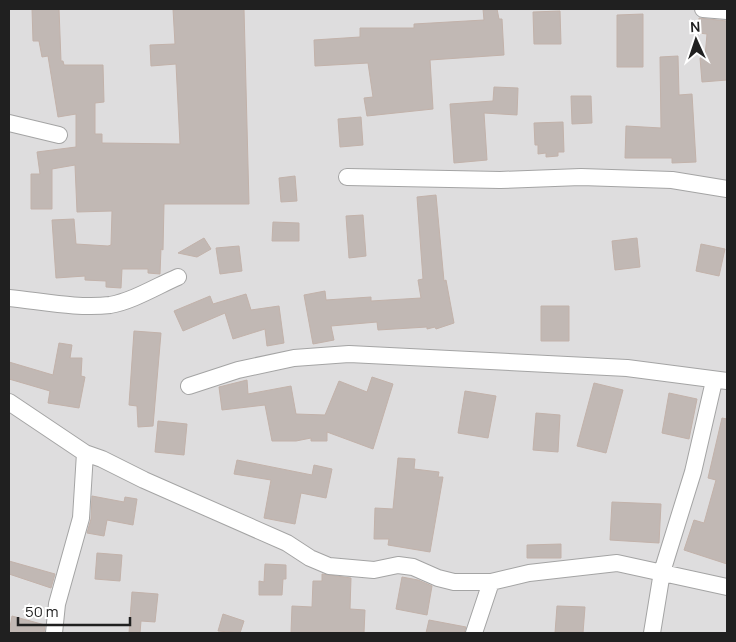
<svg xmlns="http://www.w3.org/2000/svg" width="736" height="642" font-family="Manrope,sans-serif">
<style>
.residential{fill:#deddde}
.building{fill:#c1b8b4;stroke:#c2b2aa}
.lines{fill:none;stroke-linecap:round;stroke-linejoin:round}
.street-casing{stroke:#a4a4a4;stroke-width:18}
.street{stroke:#fff;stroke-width:16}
</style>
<rect width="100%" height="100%" fill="#f0ece7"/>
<!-- residential -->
<path class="residential" d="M9 9H727V633H9Z"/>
<!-- building -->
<path class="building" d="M32 9H59L61 61H63L64 65H103L104 102 95 103V134H102V143L180 144 176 64 151 66 150 45 175 44 173 9H244L249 204H164L163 250 161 249 160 274 148 273V269H122L121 288 106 287V281L85 280V276L56 278 52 220 74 219 76 244 108 246 111 245 112 211 77 212 75 165 52 169V209H31V174H40L37 152 76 147V114L58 117 48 56 42 57 39 41H33Z
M483 9H497L499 19H502L504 55 430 60 433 109 367 116 364 98 373 97 368 63 315 66 314 40 360 37V28H414V24L484 20Z
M560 11 561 44H534L533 12Z
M643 14V67H617V15Z
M699 18 727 21V80L702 82 700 58 705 57 707 34 699 33Z
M678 56 679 95 692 94 696 162 672 163V158H625L626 126 661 128 660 57Z
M494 87 518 88 517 115 484 113 487 160 454 163 450 104 493 101Z
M571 96H591L592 123 572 124Z
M361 117 363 145 340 147 338 119Z
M563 122 564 152H558V156L546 157V153L538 154V145H535L534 123Z
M295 176 297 201 281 202 279 178Z
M436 195 444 281 446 280 454 323 436 329 435 327 427 329V327L378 330 377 322 331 326 334 340 313 344 304 295 325 291 326 300 371 297V301L421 298 418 280 423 279 417 197Z
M363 215 366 256 349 258 346 216Z
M273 222 299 223V241H272Z
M204 238 211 249 197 257 178 253Z
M637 238 640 267 615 270 612 241Z
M701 244 725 249 719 276 696 271Z
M239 246 242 271 220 274 216 248Z
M246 294 251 310 279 306 284 343 267 346 265 329 233 339 225 313 183 331 174 311 210 296 213 304Z
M541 306H569V341H541Z
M134 331 161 333 153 426 138 427 137 406 129 405Z
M59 343 72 345 70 358H82L81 376 85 377 79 408 48 403 50 391 9 379V362L53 375Z
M372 377 393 384 373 449 327 432V441H311V438L296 441H272L265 405 222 410 219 387 247 380 248 394 291 386 296 414 325 415 339 381 367 392Z
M594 383 623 390 606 453 577 446Z
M465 391 496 396 488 438 458 433Z
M669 393 697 399 689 439 662 433Z
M536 413 560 415 558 452 533 450Z
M722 418 727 419V564L684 550 694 520 704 523 716 480 708 478Z
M158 421 187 424 184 455 155 452Z
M398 458 415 459 414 469 439 472 438 477H443L430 552 388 545 389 539H374L375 508 393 509Z
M237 460 312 475 314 465 332 469 326 498 301 493 295 524 264 518 271 480 234 474Z
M92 496 124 502 125 497 137 499 133 525 107 520 104 536 87 533 91 519Z
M612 502 661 504 659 543 610 540Z
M561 544V558H527V545Z
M97 553 122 555 120 581 95 579Z
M9 561 55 574 51 588 9 574Z
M265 564 286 565V579H283L282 595H259V581L264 582Z
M322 574 351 578 350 609 365 610 364 633H291L292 606 312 607 313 581H322Z
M402 577 418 580 432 586 427 615 396 609Z
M132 592 158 594 155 622 141 621 140 633H129Z
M557 606 585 607 583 633H555Z
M223 614 244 621 240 633 218 631Z
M12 616 45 625 44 633H9Z
M429 620 466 627 464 633H426Z"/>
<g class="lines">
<defs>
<path id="street" d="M703 9 727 11
M9 123 59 135
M347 177 500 180 581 177 672 180 727 189
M9 298C41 301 78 309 110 305 133 301 157 286 178 277
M189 386 238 370 294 358 349 354 627 368 727 381
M9 402 85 453 102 459 144 480 287 543 310 558 329 566 374 570 398 565 413 567 438 578 454 582H491L529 573 617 563 727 587
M54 633 57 604 81 518 85 453
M474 633 491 582
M652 633 662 572 693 472 714 381"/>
</defs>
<!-- street casing -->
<use href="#street" class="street-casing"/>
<!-- street -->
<use href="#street" class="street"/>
</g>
<!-- border -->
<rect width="736" height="642" fill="none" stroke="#202020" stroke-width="20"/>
<!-- north arrow -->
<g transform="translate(696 40) rotate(357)" stroke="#ffffff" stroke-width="4" paint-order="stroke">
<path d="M0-4L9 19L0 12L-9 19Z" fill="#202020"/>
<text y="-8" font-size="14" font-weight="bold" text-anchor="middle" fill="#202020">N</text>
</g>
<!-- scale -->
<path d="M18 617v8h112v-8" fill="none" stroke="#202020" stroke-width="2.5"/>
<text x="25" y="617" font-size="15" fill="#202020" stroke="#ffffff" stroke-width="4" paint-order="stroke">50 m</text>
</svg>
